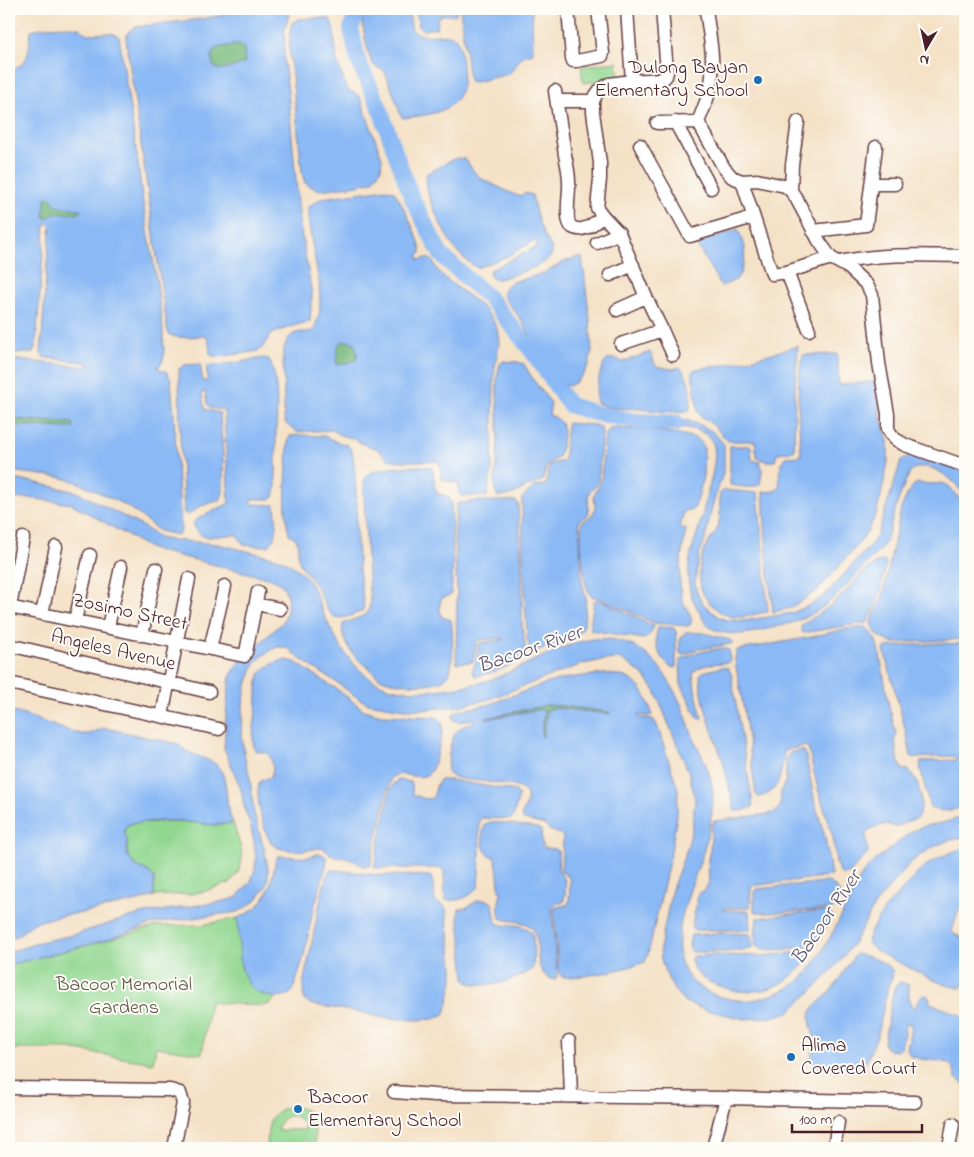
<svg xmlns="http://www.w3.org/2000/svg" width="974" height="1157" font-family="'Indie Flower',sans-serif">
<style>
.green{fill:#91d790;stroke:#6e7b5e;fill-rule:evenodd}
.forest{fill:#74b87a;stroke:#5f6c52}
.water{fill:#8ab9f5;stroke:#6a6c90;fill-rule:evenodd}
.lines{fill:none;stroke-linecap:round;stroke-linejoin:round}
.river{stroke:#8ab9f5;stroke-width:16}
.minor-casing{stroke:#643c42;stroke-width:15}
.minor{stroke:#fff;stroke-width:12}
.poi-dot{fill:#1f6fb2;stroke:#fdfcf7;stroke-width:2}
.labels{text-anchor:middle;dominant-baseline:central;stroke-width:4;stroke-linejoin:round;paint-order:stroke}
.poi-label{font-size:20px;fill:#4a1f2b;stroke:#fdfcf7;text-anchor:start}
.street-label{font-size:20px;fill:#4a1f2b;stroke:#fdfcf7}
.park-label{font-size:20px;fill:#5f5649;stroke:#fdfcf7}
.water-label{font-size:21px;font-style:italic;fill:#605572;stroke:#fdfcf7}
</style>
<rect width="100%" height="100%" fill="#fdfcf7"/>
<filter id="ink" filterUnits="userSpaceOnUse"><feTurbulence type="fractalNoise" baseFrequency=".02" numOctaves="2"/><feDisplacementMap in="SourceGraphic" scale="10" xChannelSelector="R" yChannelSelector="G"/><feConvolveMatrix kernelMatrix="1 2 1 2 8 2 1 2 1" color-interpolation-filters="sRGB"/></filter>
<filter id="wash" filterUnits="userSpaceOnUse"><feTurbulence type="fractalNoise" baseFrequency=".0096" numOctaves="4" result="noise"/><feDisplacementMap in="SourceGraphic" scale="20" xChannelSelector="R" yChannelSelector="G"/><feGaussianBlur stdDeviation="1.12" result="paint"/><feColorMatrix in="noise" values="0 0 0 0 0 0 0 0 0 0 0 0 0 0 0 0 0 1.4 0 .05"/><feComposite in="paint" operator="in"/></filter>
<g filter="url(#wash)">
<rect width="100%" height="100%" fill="#f4e1c6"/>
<!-- green -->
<path class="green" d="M617 62 619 78 583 83 581 66Z
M181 821 214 825 233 823 241 848 242 860 238 873 230 883 206 891 191 894 154 896V878L149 872 135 865 127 854V839L124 832 126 827 132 823Z
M238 918 241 968 260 994 276 998 270 1004 262 1006 210 1002 202 1054 156 1047 153 1063 69 1049H9V965L103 941 157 926 202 925Z
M287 1107C316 1105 315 1127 315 1148H267C268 1129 266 1114 287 1107ZM288 1116C297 1115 304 1120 305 1130H278C278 1123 282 1119 288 1116Z"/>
<!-- forest -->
<path class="forest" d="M233 45H241L244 48 245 62C239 66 222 72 215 68 211 65 212 57 212 51L217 48Z
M50 195C56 203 71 208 80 209L81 212 77 214 55 213 46 219 44 215 45 199Z
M349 341 355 343 357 353V359C351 362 342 367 336 364L338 346 341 342Z
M9 419 68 422 74 424 73 427 69 428 9 425Z
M546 705 563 706 610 712 609 714 554 708 547 710 543 737H541L544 710H537L486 719 485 718Z"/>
<!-- water -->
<path class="water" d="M246 9H295L290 12 285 28 284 61 288 92 300 225 312 294 310 321 281 330 270 335 264 346 259 351 218 357 212 356 210 354 209 344 206 336C193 335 180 341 168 334L126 39 128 32 135 27C172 22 210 20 246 9ZM233 45H241L244 49 245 62C239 66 222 72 215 68 211 65 212 56 213 51L217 48Z
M368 9H408L412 30C426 42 445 29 455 38 461 44 461 56 462 64 468 109 441 114 403 118L400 114 398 106 385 72C381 68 375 68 372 63 368 55 361 24 363 15 364 14 367 10 368 9Z
M415 9H457V12L455 15H443L437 18 438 24 436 28 423 30 419 27Z
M460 9H532L533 53 521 57 517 64 509 74 475 82 469 81Z
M312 18H324L330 19 333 26 337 61 346 87 349 91 355 93 360 97 382 158 381 169 373 181 358 185 320 190 311 187 305 183 302 173 297 122 289 48 290 29 292 23 298 19Z
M65 26 79 28 87 34 111 33 119 36 137 155 142 197 157 282 163 331 164 355 162 363 159 365 158 368 167 372 171 380 174 417 181 531 178 535 159 531 138 514 125 505 77 482 59 477 9 471V425L69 428 73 427 74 424 68 422 9 419V359L86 367 89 365V363L48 358 43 357 41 353 47 262 51 226 48 223 45 226 36 345 33 353H9V69C32 66 28 48 31 30L46 27ZM49 196 52 199 55 204 61 207 80 209 81 212 77 214 55 213 46 219 44 215 45 199Z
M458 158 465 159 475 173 482 179 515 195 519 196 526 193 532 195C535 209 538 222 544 235 547 240 553 247 552 253 551 265 509 276 498 279H493L489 274 490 270 536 247 537 244 534 241 508 256 477 268C469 263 462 257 456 250 445 236 421 189 427 173 440 168 446 161 458 158Z
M386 189 394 191 402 204 418 239 421 250V253L418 256 419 260C422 259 427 257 430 259 434 262 436 268 439 272 457 292 491 304 498 333 501 347 495 361 494 375L492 471 487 496H462L459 493 458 483 443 480 441 477 440 463 436 461H397L388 459 376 448 367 446 352 438 340 435 333 430 297 432 286 424 284 418V398L283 354 285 345 288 339 293 334 300 332H309L314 330 319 315 320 307 319 282 308 220V207L322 198ZM349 341 355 343 357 353V359C351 362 342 366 336 364L338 346 341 342Z
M738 229 745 246 744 261 741 272 736 280 721 286 696 244Z
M578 257 582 258 583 264 590 320 592 351 589 364 583 375 576 382 569 386 565 385 546 365 520 318 504 298 503 293 504 288 512 282 542 274 564 262Z
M798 346 795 389 794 451 777 453 775 461H766L757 458 755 441H728L712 424 701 416 698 412 696 396 692 373 695 369 717 366 747 360Z
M650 352 656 366 672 369 680 367C690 375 693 400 689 411 671 413 658 411 641 409 626 408 611 410 597 403 594 396 600 367 606 361 608 358 613 359 617 359L622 362Z
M837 354 839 385 875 381 881 418 888 441V462L880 500 876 514 868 530 860 542 818 590 791 608 773 612 767 556 763 492 774 491 779 488 781 463 786 457 801 456C799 425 795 385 803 355Z
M263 358 269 359C279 380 277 407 276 429 276 449 276 468 276 488L274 497 271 499H253L251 500V502L252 504 275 505C276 519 280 535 269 546H258L244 545 237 535C227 534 218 537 209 537 203 537 198 534 196 529 194 527 193 524 194 522 196 518 223 507 229 503L224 410 210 408 207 404 205 391 203 392 202 395 205 409 220 413V417L223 454V493L220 500 201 506 188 515 184 513 180 434 179 369 184 365 200 364 203 381 206 382C209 377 205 371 208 366L227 364Z
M503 361 518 362 524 364 534 381 551 403 549 415C564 419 564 430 562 443 561 447 561 452 559 455 557 460 551 461 547 464L543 480C538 483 533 483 528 486 517 492 509 498 497 496 492 487 496 471 497 461 498 444 498 427 498 410 497 395 495 379 500 364Z
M655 419 689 421 701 425 713 432 718 437 724 445V470L712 507 705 540 699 555 695 582 697 593 703 604 717 616 726 620 744 621 792 613 812 604 826 594 867 549 877 536 901 461 910 455 916 454 961 470 965 475V495C959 489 953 480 946 476 938 470 924 463 914 469 903 476 891 527 886 540 884 544 882 547 880 550 856 573 835 604 804 618 794 623 783 625 772 628 762 630 752 633 742 634 729 634 712 633 704 621 702 618 701 614 699 611 696 606 693 600 691 594 683 567 694 546 701 520 704 513 704 505 706 498 710 485 717 460 714 446 709 425 671 426 654 425Z
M567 423 595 425 601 428 602 434 600 454 599 472 597 485 590 491 588 497 589 513 587 516 579 520 582 583 586 597 584 626C579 637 544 648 532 652L530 651 527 637 523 552 522 498 534 486 546 485 549 464 564 461Z
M611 428 658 430 684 435 695 438 700 441 704 449 703 476 698 499 694 508 690 510 684 511 680 527 686 529C682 550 677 578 682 599 685 608 693 614 691 624L688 626 654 623 604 600 591 596C589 592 587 589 586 585 583 571 579 535 582 522 588 518 595 515 595 507 596 502 593 500 594 495 596 490 600 486 601 480L605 436 608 431Z
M300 435 324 436 337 442 346 444 352 450 354 464 357 505 356 528 359 570 364 606 362 611C328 627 330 613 316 586 312 579 304 571 300 564 294 551 305 542 289 534 282 505 288 471 288 441L290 436Z
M730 446H751L752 460 760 462 762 471 760 484C751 490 740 486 730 485Z
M419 466 429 467 433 470 435 489 437 493 449 497 451 503C452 533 454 565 451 595L442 598C439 603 439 611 442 617L451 620C453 631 454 664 449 674 442 689 392 685 380 678 376 676 372 671 369 668 364 664 358 660 354 655 348 647 340 634 343 624L365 615 369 610 370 601 367 563 364 494V481L368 474C385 467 401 467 419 466Z
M9 479 28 481 77 492 142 526 162 539 217 544 277 558C291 563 305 573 312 586 316 593 318 601 321 608 337 645 359 686 403 690 428 693 466 687 490 680 510 673 529 662 548 654 562 648 578 641 593 639 635 635 661 662 678 698 685 712 689 727 695 741 703 758 713 777 713 796 713 815 708 835 703 853 691 891 656 960 701 988 715 997 735 1002 752 1000 766 998 789 990 800 980 809 973 815 962 821 953 831 936 840 919 849 901 855 887 861 873 873 862 879 857 886 852 892 848 899 842 906 834 915 830 921 826 930 825 937 824 947 822 956 819 965 816V837L947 841 933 847 919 856 909 864 876 903 856 939 841 960 817 986 789 1012 772 1017 745 1019 705 1010 685 1002 674 990 665 972 661 960 660 948 672 889 688 846 692 829 695 799 689 773 655 691 646 678 633 667 626 662 618 659 603 660 583 664 489 699 458 706 429 709H405L367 703 358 698 339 684 303 661 289 649 283 647H277L265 654 258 660 253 667 246 688 243 705 242 739 245 759 250 778 254 813 265 852 268 869V878L266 887 256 900 245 908 237 912 156 923 103 941 9 965V952L44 941 73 935 140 914 220 902 236 898 251 881 255 869 256 858 254 842 250 823 245 811 241 789 224 748 226 714 230 677 239 662 283 622C288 612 290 596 283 586 280 583 275 581 272 579L151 549 72 504 29 498 9 499Z
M918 483 933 484 942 483 949 486 955 493 965 507V639L893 643C884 640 872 633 871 622L883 595 901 508 909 491 914 485Z
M725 490 758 493 768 612C756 613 745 618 734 617 720 615 704 601 701 588 699 578 699 566 702 557 703 553 705 547 708 543 711 537 716 534 718 527 721 517 719 504 720 493Z
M476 501H516L518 504C519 529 522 553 522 578 522 593 522 609 522 624 523 632 527 648 524 655 519 664 486 676 475 676L472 671 473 668 476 663 479 645 480 643 501 640 503 639 501 638 479 640 477 642 473 662 456 663 457 596 455 541 456 508 457 504 462 503Z
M881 561 886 562C883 583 878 605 867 623L844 626 803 633 801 628 802 625C815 616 829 608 840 597 853 585 864 568 881 561Z
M598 600 607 603 649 624 654 626C652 632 649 636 644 639L591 630 590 625 594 601Z
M659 627 674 628 676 632V667L674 668C660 664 651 639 659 627Z
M866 627 875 638 880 655 889 706 896 733 895 741 898 759 902 769 908 770C911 773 914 776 916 780 920 789 925 811 916 819 914 820 911 820 908 821 899 826 897 828 886 824L870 829 866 833 867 846 868 852 850 873 844 875 839 872 836 862 833 837 818 789 808 747 804 746 785 750C780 769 783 793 758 797L756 795 745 717 735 661 736 651 739 650 811 637 845 629Z
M686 632 704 633 730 640 733 642 731 644 699 649 683 655 680 653C679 646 679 637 686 632Z
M939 643 965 644V807C953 810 942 813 930 808L920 767 921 762 924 761 956 760 957 758 952 756 915 758 911 756 906 732 884 650 886 647Z
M724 648 729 650 730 662C719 664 700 663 693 673L695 689 702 718 701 719 698 718 681 684 680 660C694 652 709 650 724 648Z
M285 660 295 662 301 666 338 690 364 710 381 715 436 717C444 721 443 726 442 734 440 742 435 765 430 772 421 783 406 771 396 775 393 776 391 779 390 781L370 866C358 867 358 861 349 858 343 857 335 858 330 854 327 852 326 849 321 848 316 848 311 850 306 850 297 851 283 851 275 846 264 840 255 797 259 785 260 779 266 779 271 777L273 770 271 758 266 753 256 751C254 747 253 745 253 740 253 731 255 721 256 712 258 700 255 684 261 673 266 665 277 662 285 660Z
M722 667 728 668 731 673 741 735 752 798 753 807 742 811H735C731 796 728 780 724 765 715 736 701 706 700 675L703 672Z
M602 674C624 674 637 678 647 700 649 705 652 710 652 715L649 716 639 715 638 717 653 719 657 725 678 789 677 815 670 857 648 954 645 962C622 970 585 978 562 977L558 970 554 908 569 904 570 880 567 875 561 872 563 837 560 834 549 830 545 825 524 820 521 817C523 810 529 802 527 795 525 781 465 782 453 777 451 776 449 774 447 773 449 761 448 743 456 732 460 727 467 724 474 722V719L458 722 454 720 453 717 454 713 461 710 487 705 550 682 575 677ZM546 705 563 706 610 712 609 714 554 708 547 710 543 737 541 736 544 710H537L486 719V718Z
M9 711C28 715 46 723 64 729 71 731 80 735 87 734 91 734 100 729 105 728L178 744C187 754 200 756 212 762 227 769 226 793 228 808 229 813 231 818 233 823L214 825 181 821H162L132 823 126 826 124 832 127 839V854L135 865 149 872 154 878V896L138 901 82 913 54 917 34 923 17 936 9 938Z
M802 750 805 752 815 803 825 837 831 876 751 886 750 908H724L723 910 749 911 750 930H693L692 927 698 894 705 890 709 882 708 859 710 850 712 824 714 821 768 814 776 812 780 806 781 791 786 780V761L788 755 791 752Z
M398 780 411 782C413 787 412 791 413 795L426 799 433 798 437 784 440 780H450L516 791 519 796 513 817 511 819 482 818 479 820 480 857 478 888C469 897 459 902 445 900L444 871 441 868H377L374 867 390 790 394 783Z
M490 822 504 823 537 828 541 830 542 843 544 848 555 849 558 851C559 857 558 865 559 872 560 874 563 876 564 878 567 884 565 897 563 902L555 904 552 907 557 977 554 980C528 973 545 938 530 926 522 920 509 922 500 918 498 909 498 902 501 894 497 880 499 871 495 858 493 857 489 855 488 854 481 848 482 833 484 825Z
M965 847V908L959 909 952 931 954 934 965 939V982L961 988C944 987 926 976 910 968 899 962 886 957 875 950 872 947 870 945 867 941 875 917 893 899 910 882 915 876 921 869 927 865 939 857 952 852 965 847Z
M317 854H322L327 858 326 866 312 915 304 956 293 991C286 998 276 998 267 996 262 994 257 993 253 989 237 976 239 937 238 918 258 909 267 900 272 878 274 871 274 863 278 856 293 855 302 861 317 854Z
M330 870H336L379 875 430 876C435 884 433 894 436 903L443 905 446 909 453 966V981L445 1014 433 1019 416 1020 378 1017 365 1013 313 1005 305 1001C299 988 308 966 310 952 316 925 319 899 328 873Z
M829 882 834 886 840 893C839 900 838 906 832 909L769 913H758L754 911V891L757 889 814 883Z
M478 900H488L493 904 496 922C502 927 507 925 514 925 519 925 529 928 532 933 534 938 534 962 533 968 514 982 489 989 467 982L465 978 462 946 458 915 459 909 468 907Z
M826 911 832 915 831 919 814 945C800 947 768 954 756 946L755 937 757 918 809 912Z
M722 933 750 934 753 944 751 949 726 952H691L689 945 691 935Z
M803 952H809L810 956C803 967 788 981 776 986 765 991 749 992 738 991 733 991 728 989 723 987 708 982 692 976 691 958L694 956 718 955 759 956Z
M856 954C868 956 885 961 893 971L892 978 888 986 878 1034 866 1062 860 1066 841 1070H826L818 1068 812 1061C811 1053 814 1047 814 1038 813 1029 808 1021 811 1012 815 1004 822 1000 827 995 839 983 845 967 856 954Z
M900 982 909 985V1000L912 1007 915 1008 918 1000 922 996 926 995 929 997 930 1003 965 1017V1085L956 1078 953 1067 948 1063 939 1061 921 1059 910 1056 907 1049 911 1027 910 1024 906 1023 901 1048 898 1051 889 1050 885 1047 884 1041 894 988Z"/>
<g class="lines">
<!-- river -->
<path class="river" d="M358 9 351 29 358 60 379 106 399 163 412 198 441 255 490 299 531 350 569 405 595 413 636 421 677 423"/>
</g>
</g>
<g filter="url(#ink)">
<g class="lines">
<defs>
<path id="minor" d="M568 9 572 58 573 61H577L602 56 603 53 598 9
M627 9 632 81
M662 9 667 72 666 76 663 79 632 81 609 84 599 91 596 95 593 101V112L600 163V179L597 208 603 216 619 233 646 297 662 330 673 355
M555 91C558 112 562 134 565 155 567 164 569 173 569 182 570 191 564 222 572 227 583 234 595 223 603 216
M557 104 559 101H593
M675 122 711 188
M698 122 724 168 732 177 742 181 757 180 785 186 791 191 796 198 819 241 831 258 849 268 867 285 872 295 879 363 888 414V429L891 434 895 439 905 445 965 466
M698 122C703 110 709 97 711 84 715 59 709 34 706 9
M657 123 698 122
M640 145 690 236 753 217
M742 181 772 274 787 272 831 258
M871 184H895
M791 191 792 165 798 122
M813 231 866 225 876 147
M597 243 619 233
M839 262C881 253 923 255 965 256
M787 272 809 330
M610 275 633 265
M617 310 646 297
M621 344 662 330
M256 604 280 609
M9 607 244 656 246 652 258 592
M10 607 23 538
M42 614 56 547
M75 621 90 555
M108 627 121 567
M142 635 156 569
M9 645 209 692
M210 649 225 586
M9 683 219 729
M162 716 189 579
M569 1041 571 1096
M9 1088 170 1090 180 1093 183 1103 174 1148
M394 1092 435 1095 726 1098 915 1102
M713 1148 726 1098
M834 1148 838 1122
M949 1148 953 1124"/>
</defs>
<!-- minor casing -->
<use href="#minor" class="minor-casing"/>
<!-- minor -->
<use href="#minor" class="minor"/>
</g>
</g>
<!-- markers -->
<g class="poi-dot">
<circle cx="758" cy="80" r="5"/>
<circle cx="791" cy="1057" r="5"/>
<circle cx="298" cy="1109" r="5"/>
</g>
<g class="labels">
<!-- poi labels -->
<g class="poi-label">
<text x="748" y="68" text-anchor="end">Dulong Bayan<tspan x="748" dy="23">Elementary School</tspan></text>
<text x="801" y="1046">Alima<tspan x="801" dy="23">Covered Court</tspan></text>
<text x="308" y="1098">Bacoor<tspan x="308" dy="23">Elementary School</tspan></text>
</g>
<!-- street labels -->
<g class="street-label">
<text transform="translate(130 613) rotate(12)">Zosimo Street</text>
<text transform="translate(113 651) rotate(13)">Angeles Avenue</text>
</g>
<!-- park labels -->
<g class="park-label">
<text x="124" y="985">Bacoor Memorial<tspan x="124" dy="23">Gardens</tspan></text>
</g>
<!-- water labels -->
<g class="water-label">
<text transform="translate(530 650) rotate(-19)">Bacoor River</text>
<text transform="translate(827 918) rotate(-56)">Bacoor River</text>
</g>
</g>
<!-- margin -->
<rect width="974" height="1157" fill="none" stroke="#fdfcf7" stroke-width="30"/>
<!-- north arrow -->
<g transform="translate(926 48) rotate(189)" stroke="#fdfcf7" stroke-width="4" paint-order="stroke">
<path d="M0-4L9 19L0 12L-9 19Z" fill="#4a1f2b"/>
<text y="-8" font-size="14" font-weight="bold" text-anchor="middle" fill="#4a1f2b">N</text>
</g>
<!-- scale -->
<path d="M792 1124v8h130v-8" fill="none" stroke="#4a1f2b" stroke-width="2.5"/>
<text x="799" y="1124" font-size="15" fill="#4a1f2b" stroke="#fdfcf7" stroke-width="4" paint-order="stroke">100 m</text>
</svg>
